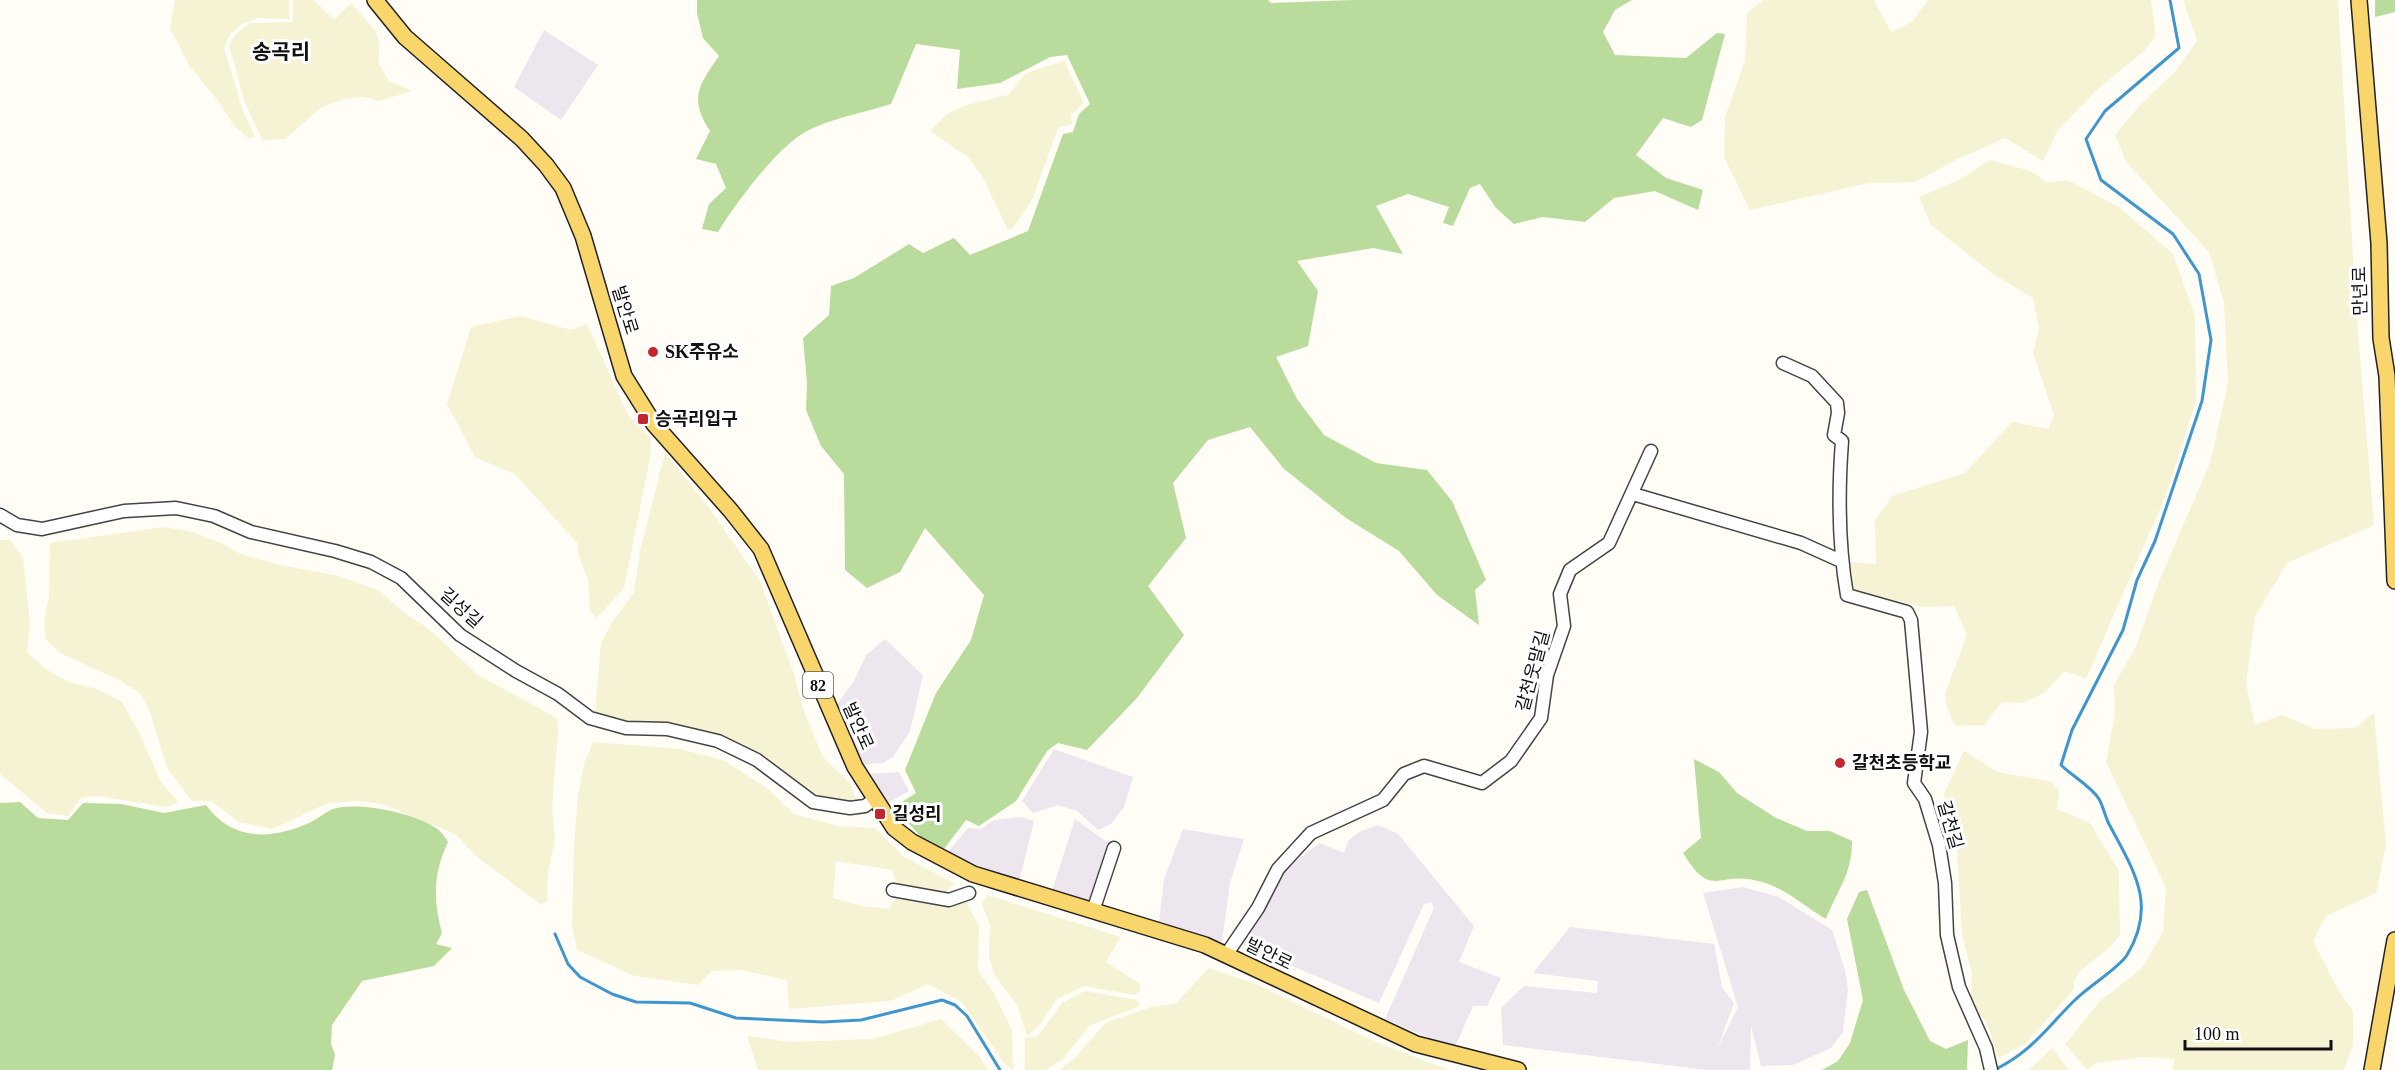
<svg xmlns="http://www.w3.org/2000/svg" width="2395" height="1070" font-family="'Times New Roman','Noto Sans KR',serif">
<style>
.industrial{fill:#eee6ef}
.farmland{fill:#f6f3d4}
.forest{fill:#b9dc9c}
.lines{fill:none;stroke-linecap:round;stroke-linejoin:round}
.stream{stroke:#3f96cf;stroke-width:3}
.minor-casing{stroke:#444;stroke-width:15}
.major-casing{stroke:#222;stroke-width:18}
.minor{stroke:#fff;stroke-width:12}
.major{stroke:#f9d66b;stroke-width:15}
.poi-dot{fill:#c4262e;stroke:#fff;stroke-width:2}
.labels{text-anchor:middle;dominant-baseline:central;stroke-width:6;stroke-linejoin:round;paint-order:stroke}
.shield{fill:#fff;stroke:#585858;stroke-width:1.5}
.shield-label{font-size:16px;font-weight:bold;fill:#111}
.street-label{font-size:18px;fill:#111;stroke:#fff}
.poi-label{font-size:18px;font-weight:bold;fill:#111;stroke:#fff;text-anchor:start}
.quarter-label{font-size:21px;font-weight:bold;fill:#111;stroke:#fff}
</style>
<rect width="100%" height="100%" fill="#fffdf5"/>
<!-- industrial -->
<path class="industrial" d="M544 30 598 65 561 120 514 87Z
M885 639 923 675 910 731 893 757 883 763 857 765 835 707 854 681 866 655Z
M1054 749 1133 777 1124 807 1111 824 1098 830 1077 811 1058 805 1033 813 1022 801Z
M899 772 909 791 886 804 866 774Z
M1020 817 1034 821 1019 882 946 854 968 828 981 829 994 820Z
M1075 819 1110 844 1088 902 1052 891Z
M1378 825 1398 834 1474 926 1459 962 1501 978 1487 1006H1473L1454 1049 1385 1019 1434 908 1431 902 1424 904 1379 1003 1238 943 1289 866 1320 843 1344 853 1349 840 1359 832Z
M1183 829 1244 839 1230 883 1222 942 1159 922 1164 879Z
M1743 887 1779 897 1832 930 1845 970 1848 990 1843 1032 1831 1048 1793 1065 1761 1066 1751 1026 1750 1070H1707L1503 1045 1501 1008 1524 986 1597 993 1598 981 1533 973 1570 927 1714 944 1722 987 1734 1003 1718 1047 1738 1007 1703 893Z"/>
<!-- farmland -->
<path class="farmland" d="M175 0H289V19L258 18 242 24 230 34 224 48 243 111 255 137 248 138 234 126 219 102 188 64 170 28Z
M293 0H314L334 20 351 3 375 30 380 45 378 62 389 81 412 91 379 101 363 97 344 99 322 107 285 139 262 140 244 100 229 45 236 34 250 23 293 22Z
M1763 0H1874L1891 32 1912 22 1928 0H2151L2156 36 2144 51 2099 88 2057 131 2043 161 2005 138 1958 159 1915 182 1869 183 1750 210 1724 157 1725 117 1745 60 1747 13Z
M2183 0H2338L2356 308 2374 525 2287 563 2255 617 2246 684 2255 725 2282 715 2315 729 2355 728 2374 713 2386 846 2376 893 2326 916 2313 941 2338 990 2353 1011V1045L2344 1070H2172L2175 1059 2144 1057 2096 1063 2087 1070 2065 1044 2100 1001 2141 969 2163 932 2166 888 2106 762 2115 714 2114 685 2136 646 2160 579 2210 463 2228 384 2224 303 2209 252 2126 162 2115 135 2142 103 2174 73 2197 41Z
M1064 61 1084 103 1071 115 1072 124 1058 128 1033 198 1013 228 1008 230 982 176 968 157 930 131 947 114 966 105 1008 95 1026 73Z
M1990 160 2031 171 2047 183 2068 180 2119 207 2173 254 2195 316 2196 401 2166 495 2086 679 2065 671 2044 693 2023 703 2002 702 1984 725 1955 726 1947 708 1945 694 1967 634 1954 606 1923 607 1854 591 1850 562 1876 564 1875 520 1892 496 1965 473 2012 422 2048 429 2054 415 2033 353 2039 329 2033 298 1993 274 1931 225 1919 197 1961 179Z
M520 316 571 330 587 324 627 413 651 439 650 458 624 588 597 618 590 611 588 580 578 554V544L515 474 475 457 447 404 471 327Z
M665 453 704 501 760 581 794 674 803 709 823 757 849 782 858 802 833 806 814 799 722 737 625 725 598 716 595 711 601 643 611 624 634 592 640 551Z
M164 527 193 532 223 544 238 553 276 564 339 576 380 591 402 611 430 630 478 675 557 718 558 732 552 808 555 839 548 874 547 902 540 904 477 857 455 834 385 805 360 801 328 803 272 829 239 822 211 801H192L167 768 150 712 141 694 121 681 60 653 46 639 44 623 49 595 50 543Z
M0 540H10L23 557 30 623 27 652 47 670 69 682 97 689 122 702 139 732 161 782 178 802 167 807 97 796 81 798 68 816 47 813 0 774Z
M593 742 680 749 723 760 767 788 794 814 839 826 875 828 904 857 954 883 945 893 897 884 892 870 836 861 833 898 863 906 889 909 896 896 942 906 966 901 979 926 978 970 994 993 1012 1030 1013 1070 1004 1063 962 1002 928 984 890 1001 789 1009 787 980 741 970 712 971 698 985 635 976 577 950 572 925 574 845 578 795 584 764Z
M1964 751 1998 772 2052 782 2059 791 2057 809 2090 823 2119 871 2120 935 2108 949 2081 970 2074 980V989L2025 1044 1998 1058 1989 1028 1984 1019 1975 1013 1971 997 1972 973 1962 935 1957 850 1946 807 1944 793Z
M987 895 1121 937 1106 962 1140 984V991L1135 995 1084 986 1057 999 1038 1027 1027 1036 1017 1005 994 974 989 956 990 926 982 903Z
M1209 968 1256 984 1369 1039 1448 1070H1059L1075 1058 1105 1023 1151 1007 1175 1004Z
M1085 991 1137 1000 1140 1006 1089 1026 1063 1059 1045 1070H1025V1038L1037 1037 1062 1003Z
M941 1019 980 1057 988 1070H758L747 1036 791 1042 873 1039Z
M2052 1048 2069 1070H2029Z"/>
<!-- forest -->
<path class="forest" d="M697 0H1268L1271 3 1352 0H1632L1615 10 1603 32 1615 55 1686 58 1717 33 1725 34 1702 120 1691 127 1663 118 1636 155 1666 178 1703 190 1698 210 1655 191 1614 198 1585 222 1543 217 1514 224 1496 208 1480 184 1470 188 1453 226 1443 223 1449 207 1408 194 1376 206 1403 254 1373 248 1297 261 1318 291 1308 346 1276 357 1297 399 1324 435 1376 463 1427 470 1452 501 1486 580 1475 590 1479 625 1437 595 1399 551 1346 518 1284 469 1250 427 1208 440 1173 483 1186 538 1148 586 1184 635 1137 698 1087 750 1058 743 1047 751 1016 801 979 826 966 820 944 849 922 838 894 807 916 793 905 770 936 693 971 640 984 595 925 528 900 572 867 588 845 570 844 474 821 446 806 410 807 383 803 338 829 315 831 286 854 278 909 244 923 253 954 238 970 255 1028 231 1063 134 1073 132 1079 114 1090 104 1067 55 1050 57 1000 83 957 89 960 50 916 44 891 104C865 112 830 119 807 131 778 146 735 204 718 232L702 229 709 204 726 188 716 164 696 159 710 131C689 99 698 86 719 56L703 38 697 13Z
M2375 0H2395V12L2375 17Z
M1694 759 1719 772 1737 793 1776 818 1807 831H1830L1852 841C1852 875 1837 890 1826 919 1803 906 1785 887 1758 881 1716 870 1713 901 1683 853L1701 838Z
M20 802 38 818 68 820 83 803 121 804 164 813 206 805C232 841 271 840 309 823 318 819 325 812 333 809 358 801 415 813 436 828 441 831 445 837 448 842 433 873 433 900 442 933L436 944 452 948 434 966 362 981 332 1025 331 1044 335 1055 332 1070H0V803Z
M1867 890 1904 990 1930 1041 1946 1049 1968 1040 1967 1070H1822L1838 1061 1850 1043 1863 1000 1847 919 1859 892Z"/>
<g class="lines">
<!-- stream -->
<path class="stream" d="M555 934 568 964 580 977 612 994 636 1002 690 1003 736 1018 823 1022 861 1020 942 1000 955 1005 967 1016 1000 1070
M1994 1070C2032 1052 2047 1027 2076 999 2088 987 2120 967 2127 955 2158 904 2133 870 2109 824 2105 816 2103 806 2099 799 2091 786 2072 776 2061 765L2072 730 2123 630 2137 580 2155 541 2202 401 2211 340 2199 274 2173 234 2101 180 2086 139 2105 111 2179 48 2170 0"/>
<defs>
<path id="minor" d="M1783 363 1812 376 1837 403 1838 413 1834 435 1842 441C1838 494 1838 543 1847 595L1907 612 1911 620 1921 732 1914 783 1925 799 1939 845 1945 883 1947 935 1959 987 1986 1048 1991 1070
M1633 494 1801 543 1841 561
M0 515 17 525 42 529 124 511 176 508 214 516 251 532 335 551 371 562 401 578 460 635 516 671 558 694 590 718 626 728 667 729 718 741 757 760 813 802 850 808 865 806 876 798
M893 890 949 900 969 893
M1093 911 1114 848
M1226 955 1258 908 1278 869 1311 833 1383 800 1404 774 1424 766 1482 783 1511 761 1541 718 1547 675 1564 626 1560 594 1570 570 1609 543 1651 451"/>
<path id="major" d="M375 0 405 37 522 139 546 165 563 188 583 236 624 376 654 424 731 511 761 549 855 767 894 828 912 842 973 874 1205 945 1416 1044 1518 1070
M2359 0 2379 243 2381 338 2387 376 2395 581
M2372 1070 2395 940"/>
</defs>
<!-- minor casing -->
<use href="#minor" class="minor-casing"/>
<!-- major casing -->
<use href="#major" class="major-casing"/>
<!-- minor -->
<use href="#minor" class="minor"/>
<!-- major -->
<use href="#major" class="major"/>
</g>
<!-- markers -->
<g class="poi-dot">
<circle cx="653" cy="352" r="6"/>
<rect x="637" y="413" width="12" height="12" rx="3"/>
<circle cx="1840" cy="763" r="6"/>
<rect x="874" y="808" width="12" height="12" rx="3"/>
</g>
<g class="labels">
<!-- shield labels -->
<rect class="shield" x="803" y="672" width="30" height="26" rx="4.5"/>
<g class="shield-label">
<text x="818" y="685">82</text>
</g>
<!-- street labels -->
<g class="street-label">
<text transform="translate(2360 291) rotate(-91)">만년로</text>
<text transform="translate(625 310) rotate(73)">발안로</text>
<text transform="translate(461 608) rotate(42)">길성길</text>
<text transform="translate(1533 671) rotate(-75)">갈천웃말길</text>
<text transform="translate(858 726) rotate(66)">발안로</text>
<text transform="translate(1950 825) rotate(74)">갈천길</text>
<text transform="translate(1269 954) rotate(26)">발안로</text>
</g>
<!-- poi labels -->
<g class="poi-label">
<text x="665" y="352">SK주유소</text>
<text x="655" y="419">승곡리입구</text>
<text x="1852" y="763">갈천초등학교</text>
<text x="892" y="814">길성리</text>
</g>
<!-- quarter labels -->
<g class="quarter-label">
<text x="281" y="52">송곡리</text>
</g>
</g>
<!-- scale -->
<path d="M2185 1040v9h146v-9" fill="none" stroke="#111111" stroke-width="3"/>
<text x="2194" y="1040" font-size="18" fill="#111111" stroke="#ffffff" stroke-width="4.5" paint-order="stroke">100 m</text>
</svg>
